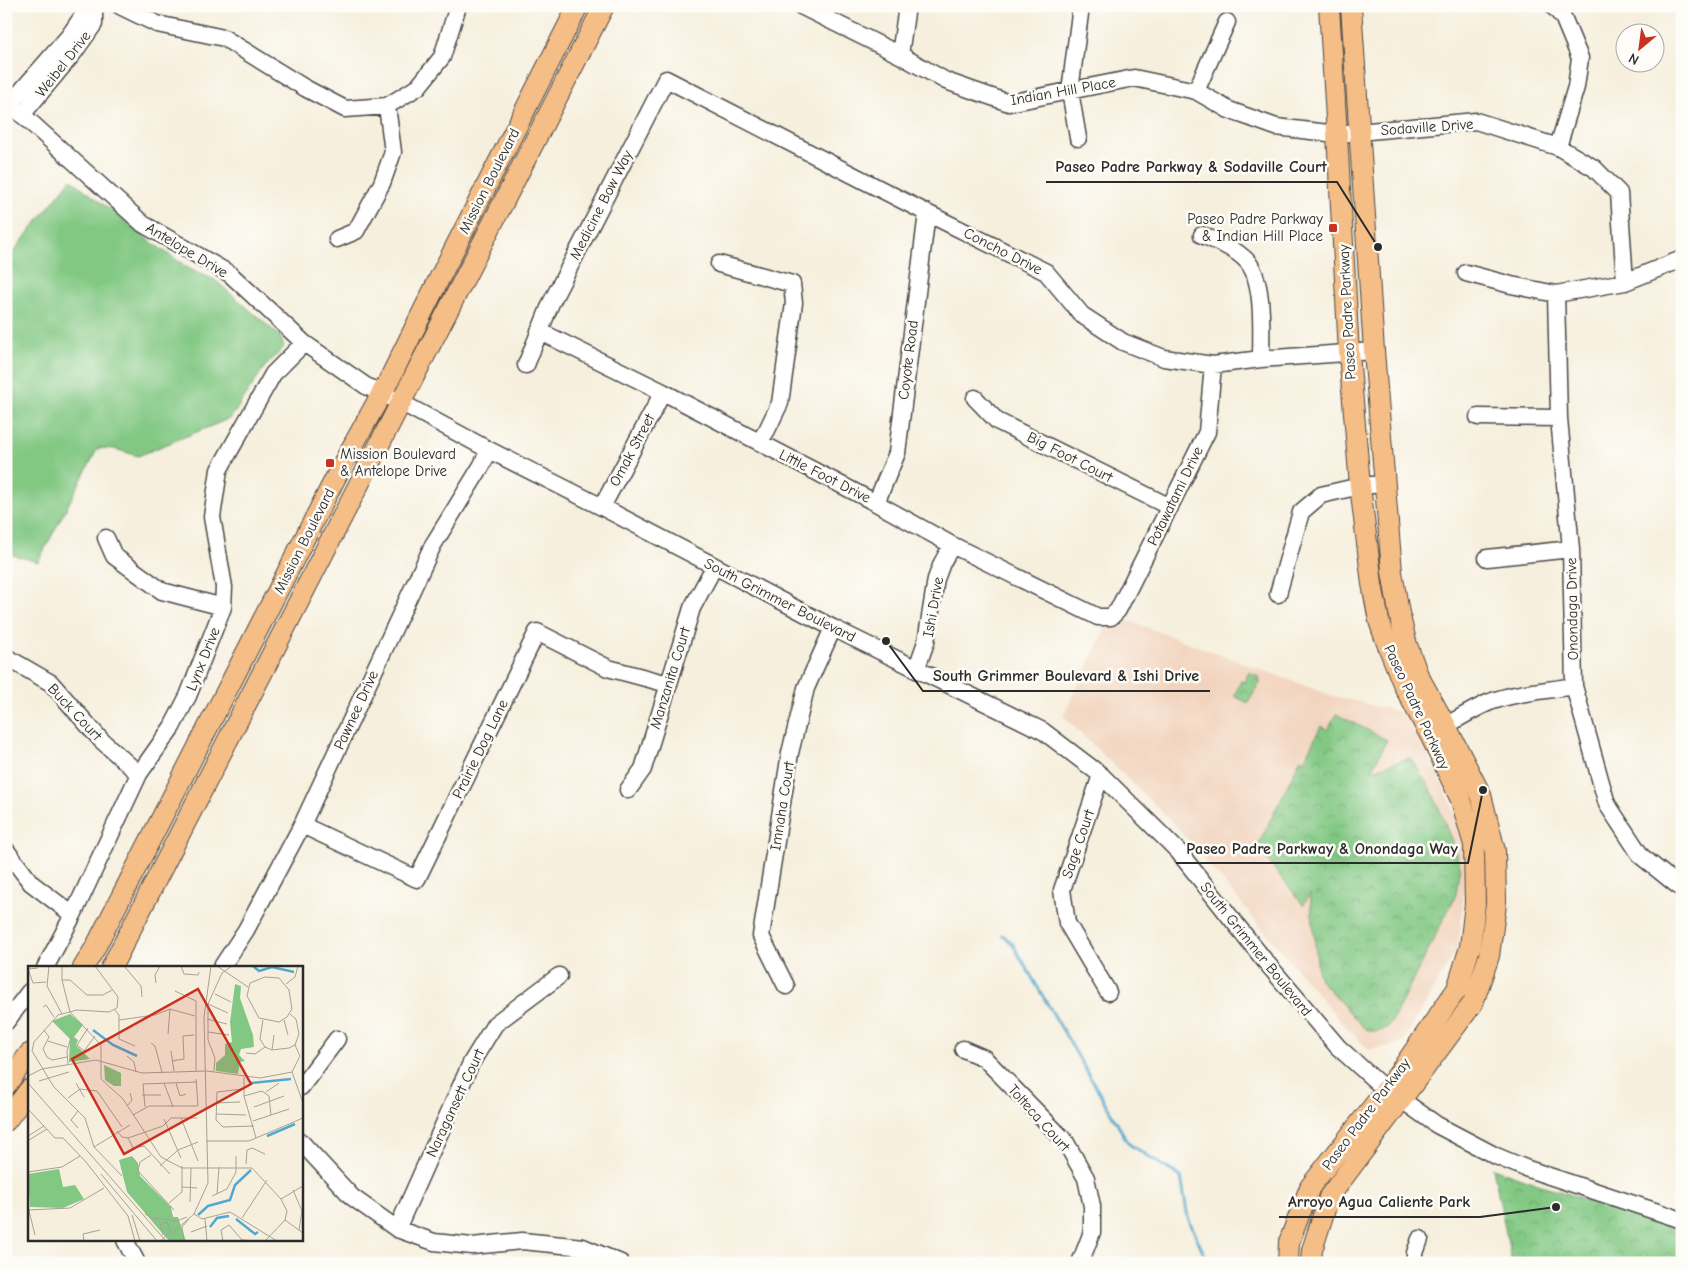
<svg xmlns="http://www.w3.org/2000/svg" width="1688" height="1269" font-family="'Comic Neue',sans-serif">
<style>
.built{fill:#f2d4be}
.grass{fill:#82c883;stroke:#567a57}
.park{fill:url(#park-crowns);stroke:#567a57}
.lines{fill:none;stroke-linecap:round;stroke-linejoin:round}
.stream{stroke:#52a9cf;stroke-width:3}
.minor-casing{stroke:#494846;stroke-width:19}
.major-casing{stroke:#494846;stroke-width:22}
.minor{stroke:#fff;stroke-width:16}
.major{stroke:#f6be87;stroke-width:20}
.poi-dot{fill:#c8321e;stroke:#fdfcf7;stroke-width:2}
.labels{text-anchor:middle;dominant-baseline:central;stroke-width:5;stroke-linejoin:round;paint-order:stroke}
.street-label{font-size:15px;fill:#2b2b2b;stroke:#fdfcf7}
.poi-label{font-size:15px;fill:#2b2b2b;stroke:#fdfcf7;text-anchor:end}
.inset-river{fill:none;stroke:#52a9cf;stroke-width:2.5}
.inset-road{fill:none;stroke:#a5a196;stroke-width:1}
.view{fill:#c8321e;fill-opacity:0.15;stroke:#c8321e;stroke-width:2.5}
.inset-edge{fill:none;stroke:#2b2b2b;stroke-width:2.5}
.leader{fill:none;stroke:#2b2b2b;stroke-width:2}
.callout-dot{fill:#2b2b2b;stroke:#fdfcf7;stroke-width:2}
.callout-label{font-size:16px;text-anchor:middle;font-weight:bold;fill:#2b2b2b;stroke:#fdfcf7;stroke-width:5;stroke-linejoin:round;paint-order:stroke}
</style>
<defs>
<pattern id="park-crowns" width="20" height="18" patternUnits="userSpaceOnUse" patternTransform="scale(1.25)"><rect width="20" height="18" fill="#82c883"/><path d="M2 6a3 3 0 1 1 6 0M12 15a3 3 0 1 1 6 0" fill="none" stroke="#6ba36b"/></pattern>
</defs>
<rect width="100%" height="100%" fill="#fdfcf7"/>
<filter id="ink" filterUnits="userSpaceOnUse"><feTurbulence type="fractalNoise" baseFrequency=".02" numOctaves="2"/><feDisplacementMap in="SourceGraphic" scale="10" xChannelSelector="R" yChannelSelector="G"/><feConvolveMatrix kernelMatrix="1 2 1 2 8 2 1 2 1" color-interpolation-filters="sRGB"/></filter>
<filter id="wash" filterUnits="userSpaceOnUse"><feTurbulence type="fractalNoise" baseFrequency=".0096" numOctaves="4" result="noise"/><feDisplacementMap in="SourceGraphic" scale="20" xChannelSelector="R" yChannelSelector="G"/><feGaussianBlur stdDeviation="1.12" result="paint"/><feColorMatrix in="noise" values="0 0 0 0 0 0 0 0 0 0 0 0 0 0 0 0 0 1.4 0 .05"/><feComposite in="paint" operator="in"/></filter>
<g filter="url(#wash)">
<rect width="100%" height="100%" fill="#f6efdd"/>
<!-- built -->
<path class="built" d="M1113 615 1333 696 1407 714 1453 806 1466 867 1459 945 1403 1043 1369 1050 1342 1023 1177 827 1063 716Z"/>
<!-- grass -->
<path class="grass" d="M71 179 154 244 190 269 215 280 280 336 284 347 263 369 231 418 138 456 115 449 98 448 38 562 6 553V261Z"/>
<!-- park -->
<path class="park" d="M1249 672 1260 677 1259 680 1261 681 1248 703 1234 696 1241 681 1244 682Z
M1336 714 1387 740 1372 770 1410 758 1432 791 1453 844 1460 866 1456 894 1453 901 1391 1023C1384 1033 1372 1034 1363 1027L1320 980 1318 973 1310 894 1303 905 1257 847 1301 758 1304 760 1321 726 1328 730Z
M1493 1168 1541 1185 1682 1230V1263H1512Z"/>
<g class="lines">
<!-- stream -->
<path class="stream" d="M1002 935 1012 943 1129 1144 1181 1177 1188 1218 1208 1263"/>
</g>
</g>
<g filter="url(#ink)">
<g class="lines">
<defs>
<path id="minor" d="M120 6 157 24 224 38 305 88 345 109 387 106 418 87 442 57 458 6
M801 6 900 55 946 81 1009 103 1134 78 1196 91 1229 110 1276 127 1337 134 1476 121 1558 147 1594 168 1619 193 1625 282
M1553 6 1563 17 1580 58 1576 87 1558 147
M900 55 907 6
M1196 91 1227 22
M6 100 143 224 230 274 304 343 366 386 402 403 489 450 602 507 833 628 1043 731 1101 775 1178 851 1265 961 1338 1047 1378 1083 1437 1125 1496 1156 1525 1168 1682 1220
M10 104 69 36 84 14 94 10
M22 115 72 55 94 24V10L97 6
M1078 138 1070 91 1081 6
M1202 235C1218 242 1234 248 1246 260 1265 279 1261 333 1261 359
M337 239 356 231 382 183 393 152 387 106
M719 264 792 284 794 303 780 403 767 430 759 442
M1466 273 1511 285 1556 294 1625 282 1682 259
M1556 294 1559 418 1571 549 1574 686 1607 804 1641 856 1682 889
M539 331 663 392 876 503 952 545 1098 617H1111L1118 610 1207 432 1213 365
M526 365 551 303 666 79 927 213 1046 272 1082 315 1123 342 1164 358 1213 365 1261 359 1374 351
M975 398 997 421 1170 507
M1478 417 1559 418
M876 503 897 453 927 213
M602 507 663 392
M106 538 114 556 162 591 223 607
M1487 558 1571 549
M1278 594 1301 512 1321 495 1360 486 1384 484
M6 657 51 683 101 740 139 774
M916 670 926 642 936 579 942 563 952 545
M1435 732C1453 722 1471 710 1490 702 1516 692 1546 691 1574 686
M1101 775 1062 890 1067 923 1108 992
M628 790 643 769 692 608 714 567
M302 825 417 879 537 632 608 668 668 684
M6 850 31 883 73 915
M45 968 73 915 139 774 172 727 188 696 223 607 224 587 212 517 219 470 273 374 304 343
M221 968 246 930 302 825 433 545 482 465 489 450
M786 986 761 936 790 753 806 688 833 628
M6 1022 29 992
M963 1049 984 1058 1065 1141 1086 1178 1092 1206V1232L1080 1263
M301 1087 337 1039
M301 1142 352 1197 397 1229 434 1242 472 1246 522 1241 583 1247 621 1263
M397 1229 471 1063 495 1024 559 976
M125 1240 137 1263
M1415 1263V1253L1420 1239"/>
<path id="major" d="M83 968 95 948 340 469 389 380 441 275 578 6
M111 968 604 6
M6 1085 29 1054
M6 1121 29 1090
M1288 1263 1289 1242 1310 1187 1396 1077 1457 989 1470 947 1475 904 1474 845 1461 800 1430 735 1404 686 1386 641 1379 621 1372 584 1360 486 1349 353 1337 134 1329 6
M1311 1263 1312 1250 1329 1197 1473 1003 1489 956 1496 904 1495 851 1481 795 1446 726 1418 675 1407 645 1399 613 1392 572 1374 351 1351 6"/>
</defs>
<!-- minor casing -->
<use href="#minor" class="minor-casing"/>
<!-- major casing -->
<use href="#major" class="major-casing"/>
<!-- minor -->
<use href="#minor" class="minor"/>
<!-- major -->
<use href="#major" class="major"/>
</g>
</g>
<!-- markers -->
<g class="poi-dot">
<rect x="1328" y="223" width="10" height="10" rx="2.5"/>
<rect x="325" y="458" width="10" height="10" rx="2.5"/>
</g>
<g class="labels">
<!-- street labels -->
<g class="street-label">
<text transform="translate(63 64) rotate(-52)">Weibel Drive</text>
<text transform="translate(1063 91) rotate(-10)">Indian Hill Place</text>
<text transform="translate(1427 127) rotate(-4)">Sodaville Drive</text>
<text transform="translate(489 181) rotate(-63)">Mission Boulevard</text>
<text transform="translate(601 205) rotate(-63)">Medicine Bow Way</text>
<text transform="translate(187 250) rotate(31)">Antelope Drive</text>
<text transform="translate(1003 251) rotate(27)">Concho Drive</text>
<text transform="translate(1347 312) rotate(-93)">Paseo Padre Parkway</text>
<text transform="translate(908 360) rotate(-83)">Coyote Road</text>
<text transform="translate(632 450) rotate(-62)">Omak Street</text>
<text transform="translate(1070 457) rotate(27)">Big Foot Court</text>
<text transform="translate(825 476) rotate(27)">Little Foot Drive</text>
<text transform="translate(1175 496) rotate(-64)">Potawatami Drive</text>
<text transform="translate(304 541) rotate(-63)">Mission Boulevard</text>
<text transform="translate(780 600) rotate(27)">South Grimmer Boulevard</text>
<text transform="translate(933 607) rotate(-80)">Ishi Drive</text>
<text transform="translate(1572 609) rotate(-91)">Onondaga Drive</text>
<text transform="translate(203 659) rotate(-68)">Lynx Drive</text>
<text transform="translate(670 678) rotate(-73)">Manzanita Court</text>
<text transform="translate(1417 707) rotate(65)">Paseo Padre Parkway</text>
<text transform="translate(356 710) rotate(-65)">Pawnee Drive</text>
<text transform="translate(75 712) rotate(47)">Buck Court</text>
<text transform="translate(480 749) rotate(-64)">Prairie Dog Lane</text>
<text transform="translate(782 806) rotate(-81)">Imnaha Court</text>
<text transform="translate(1078 844) rotate(-71)">Sage Court</text>
<text transform="translate(1256 949) rotate(51)">South Grimmer Boulevard</text>
<text transform="translate(455 1103) rotate(-65)">Naragansett Court</text>
<text transform="translate(1366 1114) rotate(-53)">Paseo Padre Parkway</text>
<text transform="translate(1039 1118) rotate(48)">Tolteca Court</text>
</g>
<!-- poi labels -->
<g class="poi-label">
<text x="1323" y="219">Paseo Padre Parkway<tspan x="1323" dy="17">&amp; Indian Hill Place</tspan></text>
<text x="340" y="454" text-anchor="start">Mission Boulevard<tspan x="340" dy="17">&amp; Antelope Drive</tspan></text>
</g>
</g>
<!-- overview -->
<g transform="translate(28 966)">
<rect width="275" height="275" fill="#f6efdd"/>
<path d="M207 18 213 20 212 32 225 69 226 81 213 83 211 89 217 95 212 96 210 108 188 105V97L197 89V78L204 76 202 56ZM104 190 110 197 112 210 143 241 145 251H150L158 275H141L99 226 91 194ZM31 203 35 221 47 219 56 233 35 242 2 241 0 208Z" fill="#82c883"/>
<path d="M42 48 55 59 46 71 50 74 48 79 62 93 41 96 42 73 24 55ZM76 99 93 107V120H86L77 114Z" fill="#82c883"/>
<path class="inset-river" d="M225 0 231 5 244 1 266 6M65 64 85 79 109 90M223 117 263 113M239 170 267 158M170 249 180 240 202 234 207 219 223 204M208 253 227 268 230 266M182 261 189 252 201 250"/>
<path class="inset-road" d="M21 0 19 20 34 48M34 0V14L42 46 73 79V113L95 133 133 191 154 202H224L253 233 259 245 257 254 237 275M67 0 90 31 89 42 81 46 49 44 30 49 6 76 4 85 26 121 57 152 66 181 94 210M96 0 113 20 114 31M153 0 156 8 170 9 171 6M189 0 220 21M10 2 0 3 5 17 18 16M237 11 251 12 261 24 264 43 259 51 251 56 231 52 219 30 222 17ZM34 14H42L59 29H75L84 24M128 17 127 9 132 0M258 18 267 11 270 0M147 25 168 35V105M187 28 203 36M180 38 200 47M15 41 18 39 26 51M87 44 91 49V73L107 80M179 53 199 58M91 54 127 49 142 43 167 50M235 54 232 73 237 81 244 84 261 82 267 79 271 68 268 53 262 48M256 54 260 69M60 62 49 79 56 85 67 70M16 64 21 71 15 83 19 91 24 94 39 91M180 66 201 69M140 68 142 43M20 75 39 81M123 77 127 80 134 106M244 84 246 69M143 85 146 105M218 87 227 88 237 81M99 90 106 96 108 106M144 95 156 93 155 70 166 69M40 98 39 85 43 71M186 105 187 92 180 74V38L194 7 204 0M264 106 275 137M0 110 14 103 68 94 114 107 179 105 232 112 264 106 272 90 267 79M216 111V130L228 172M11 115 41 106M0 117 138 275M48 117 56 131M136 117 145 141M148 117 152 130 158 128M215 123 189 126 188 154 195 161 226 160M238 126 251 117M114 129H133M216 130 234 125 241 130 243 149 225 155M40 132 52 123 69 125 94 161M188 137 212 136M99 140 104 134 102 127M117 141 115 118 169 116M226 141 256 130M0 143 27 172H35L58 196 100 250 107 275M188 148 218 149M105 149 121 140H170L168 113M243 149 261 143M153 152 170 195M136 153 153 192M50 162 43 154 50 145M89 165 94 171 100 172 135 160 143 152H169M0 170 16 160M100 172 105 182 116 180 142 208M1 174 19 163M178 175H221L275 152M66 181 102 159M123 189 112 196 110 205 146 244M218 198 219 184 224 182 237 188M132 200 150 184 170 176M0 206 34 201 52 190M73 208 129 275M154 221 169 222M265 224 274 245 271 264M189 228 191 201M184 230 199 223 208 206V190M253 233 275 220M162 236 163 202M141 237 154 226V200M0 241 7 269M0 244 42 242 76 222M117 248 125 252 149 255 159 251M166 248 174 253 202 246 249 275M104 249 112 275M214 252 239 214M177 253 179 275M257 254 275 267M163 266 179 260M141 270 166 248 180 217 176 51 183 0M56 275 55 268 72 264M133 275 143 264 139 256 132 259 135 269M156 275 154 261 161 253M195 275 193 264 201 259 214 274 228 275"/>
<path class="view" d="M170 23 223 118 96 188 44 93Z"/>
<rect width="275" height="275" class="inset-edge"/>
</g>
<!-- callouts -->
<path class="leader" d="M1378 247L1337 182H1046M886 641L923 691H1210M1483 790L1468 863H1176M1556 1207L1480 1217H1279"/>
<g class="callout-dot">
<circle cx="1378" cy="247" r="5"/>
<circle cx="886" cy="641" r="5"/>
<circle cx="1483" cy="790" r="5"/>
<circle cx="1556" cy="1207" r="5"/>
</g>
<g class="callout-label">
<text x="1191" y="172">Paseo Padre Parkway &amp; Sodaville Court</text>
<text x="1066" y="681">South Grimmer Boulevard &amp; Ishi Drive</text>
<text x="1322" y="854">Paseo Padre Parkway &amp; Onondaga Way</text>
<text x="1379" y="1207">Arroyo Agua Caliente Park</text>
</g>
<!-- margin -->
<rect width="1688" height="1269" fill="none" stroke="#fdfcf7" stroke-width="25"/>
<!-- north arrow -->
<g transform="translate(1640 48) rotate(209)"><circle r="24" fill="#fdfcf7" stroke="#a9a8a5"/>
<path d="M0-4L9 19L0 12L-9 19Z" fill="#c8321e"/>
<text y="-8" font-size="14" font-weight="bold" text-anchor="middle" fill="#2b2b2b">N</text>
</g>
</svg>
